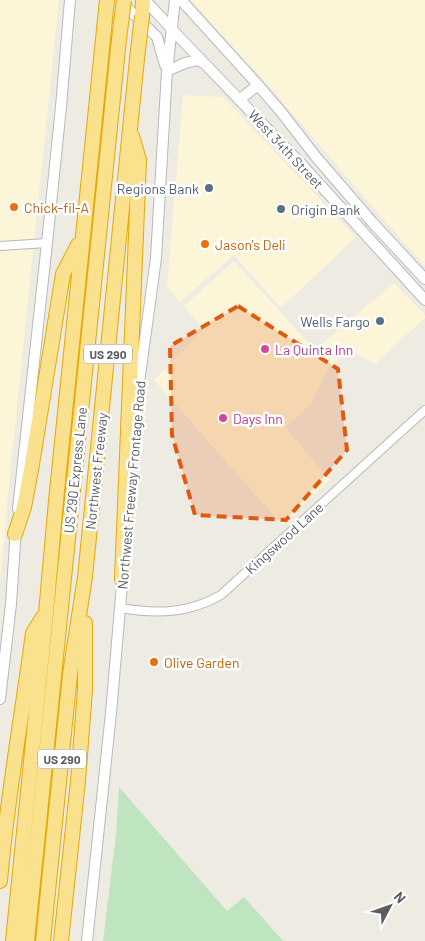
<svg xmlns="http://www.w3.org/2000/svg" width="425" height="941" font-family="Barlow,sans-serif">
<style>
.commercial{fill:#fcf5d7}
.green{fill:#bfe4c0}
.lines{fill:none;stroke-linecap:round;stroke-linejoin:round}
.street-casing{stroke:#b5b8bc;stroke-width:10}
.secondary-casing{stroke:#b6b9be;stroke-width:12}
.highway-casing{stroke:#e8a707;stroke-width:16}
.street{stroke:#fff;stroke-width:8}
.secondary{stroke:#fff;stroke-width:10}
.highway{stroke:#f9e18d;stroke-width:14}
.highway-bridge-casing{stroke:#e8a707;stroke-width:16;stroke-linecap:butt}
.highway-bridge{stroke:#f9e18d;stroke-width:14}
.marked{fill:#e15910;fill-opacity:0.2;stroke:#e15910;stroke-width:4;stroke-dasharray:10 6;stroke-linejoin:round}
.service-dot{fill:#5c6f8a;stroke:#fff;stroke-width:2}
.food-dot{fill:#e8710a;stroke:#fff;stroke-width:2}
.hotel-dot{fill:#d1479c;stroke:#fff;stroke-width:2}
.labels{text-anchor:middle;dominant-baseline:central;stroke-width:5;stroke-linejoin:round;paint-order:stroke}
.shield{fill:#fff;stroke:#8c8e91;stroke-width:1}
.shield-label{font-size:12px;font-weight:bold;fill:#5a5e62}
.street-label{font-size:14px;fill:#5a5e62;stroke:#fff}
.service-label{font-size:14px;fill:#4e5e75;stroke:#fff;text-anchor:end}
.food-label{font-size:14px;fill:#c56008;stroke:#fff;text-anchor:start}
.hotel-label{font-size:14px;fill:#b23c85;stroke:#fff;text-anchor:start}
</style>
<rect width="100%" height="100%" fill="#edebe2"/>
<!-- commercial -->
<path class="commercial" d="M0 0H59L9 485 0 585Z
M191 0H425V266L362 195 274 92Z
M183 95 223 97 356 237 281 308 234 255 180 302 167 286Z
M234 261 315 350 394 283 425 315V318L375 364 348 350 329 367 311 404 285 427 330 480 282 525 154 380 204 329 184 306Z"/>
<!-- green -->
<path class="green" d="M119 787 227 911 244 897 283 941H103L116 835Z"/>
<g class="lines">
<defs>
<path id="street" d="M0 246 47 243
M120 608C157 614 188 614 221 595L425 410"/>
<path id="secondary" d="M145 0 181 39 304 167 425 300
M181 0 258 85 282 113 316 157 372 222 425 279
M120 1 157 37 165 65
M167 71 185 63 198 60 205 64
M239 100 258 85
M134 419 156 258 167 71 175 0
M18 509 47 243 61 107 70 0
M0 699 11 604 16 528
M87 941 111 713 123 573"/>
<path id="highway" d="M142 16 143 0
M15 534 24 507 31 470 63 274 78 245
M122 579 139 160 132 136
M0 881C7 798 22 716 33 633L43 617
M13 941 46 613 56 501 107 0
M27 941 119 39
M43 941 70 674 85 577 137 59
M61 941 78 781 85 690V623"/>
</defs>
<!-- street casing -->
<use href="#street" class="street-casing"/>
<!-- secondary casing -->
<use href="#secondary" class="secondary-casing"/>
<!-- highway casing -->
<use href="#highway" class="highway-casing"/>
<!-- street -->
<use href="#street" class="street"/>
<!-- secondary -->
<use href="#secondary" class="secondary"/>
<!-- highway -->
<use href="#highway" class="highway"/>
<defs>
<path id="highway-bridge" d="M119 39 124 0
M137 59 142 16"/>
</defs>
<!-- highway-bridge casing -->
<use href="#highway-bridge" class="highway-bridge-casing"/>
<!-- highway-bridge -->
<use href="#highway-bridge" class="highway-bridge"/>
</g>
<!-- marked area -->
<path class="marked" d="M238 306 338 369 347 450 286 520 195 515 172 435 170 346Z"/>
<!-- markers -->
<g class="service-dot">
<circle cx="209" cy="188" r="5"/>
<circle cx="281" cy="209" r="5"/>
<circle cx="380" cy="321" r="5"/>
</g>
<g class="food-dot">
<circle cx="14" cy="207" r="5"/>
<circle cx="205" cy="244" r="5"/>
<circle cx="154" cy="662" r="5"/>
</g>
<g class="hotel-dot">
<circle cx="265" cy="349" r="5"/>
<circle cx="223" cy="418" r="5"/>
</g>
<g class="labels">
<!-- shield labels -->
<g class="shield">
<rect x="84" y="344.5" width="48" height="19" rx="4"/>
<rect x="38" y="749.5" width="48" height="19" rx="4"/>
</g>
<g class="shield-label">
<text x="108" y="354">US 290</text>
<text x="62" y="759">US 290</text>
</g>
<!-- street labels -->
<g class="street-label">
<text transform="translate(286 149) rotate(47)">West 34th Street</text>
<text transform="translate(75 470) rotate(-84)">US 290 Express Lane</text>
<text transform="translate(96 471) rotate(-84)">Northwest Freeway</text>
<text transform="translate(131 485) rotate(-85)">Northwest Freeway Frontage Road</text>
<text transform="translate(284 538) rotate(-42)">Kingswood Lane</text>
</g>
<!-- service labels -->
<g class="service-label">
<text x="199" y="188">Regions Bank</text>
<text x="291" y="209" text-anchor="start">Origin Bank</text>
<text x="370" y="321">Wells Fargo</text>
</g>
<!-- food labels -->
<g class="food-label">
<text x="24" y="207">Chick-fil-A</text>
<text x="215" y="244">Jason's Deli</text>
<text x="164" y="662">Olive Garden</text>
</g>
<!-- hotel labels -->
<g class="hotel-label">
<text x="275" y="349">La Quinta Inn</text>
<text x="233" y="418">Days Inn</text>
</g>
</g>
<!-- north arrow -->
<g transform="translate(390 906) rotate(49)" stroke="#ffffff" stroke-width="4" paint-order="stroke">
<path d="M0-4L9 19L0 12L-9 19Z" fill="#5a5e62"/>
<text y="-8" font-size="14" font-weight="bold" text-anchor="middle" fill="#5a5e62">N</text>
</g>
</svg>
